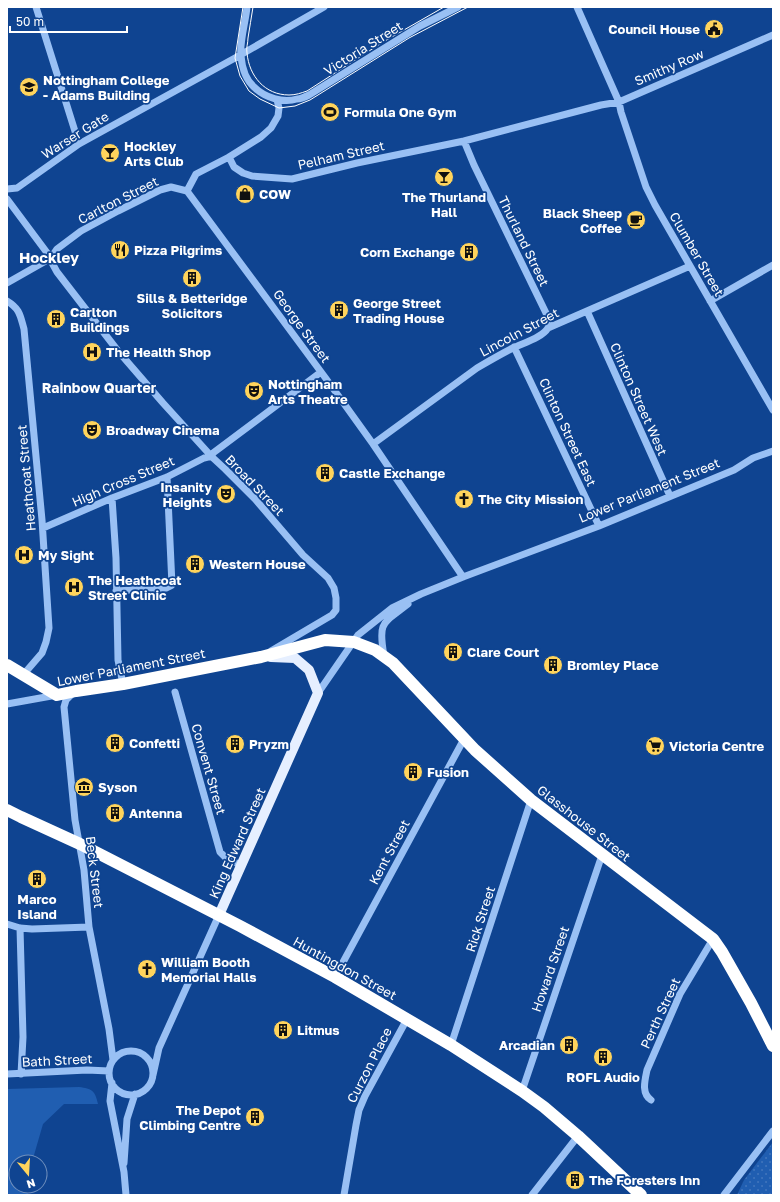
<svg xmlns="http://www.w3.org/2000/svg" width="780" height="1202" font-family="'Golos Text',sans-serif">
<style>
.grass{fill:url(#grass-dots)}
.park{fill:#205eb1}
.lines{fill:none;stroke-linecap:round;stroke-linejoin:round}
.minor{stroke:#99c0f4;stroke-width:7}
.major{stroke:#e6efff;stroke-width:10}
.highway{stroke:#fff;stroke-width:12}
.tram{stroke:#fff;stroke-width:1}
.labels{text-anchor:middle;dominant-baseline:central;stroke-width:3.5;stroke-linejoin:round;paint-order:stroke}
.poi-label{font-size:13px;font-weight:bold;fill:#fff;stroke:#0f4491;text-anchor:start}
.street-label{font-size:13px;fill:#fff;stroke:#0f4491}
.neighbourhood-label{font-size:14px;font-weight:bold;fill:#fff;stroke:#0f4491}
.quarter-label{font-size:15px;font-weight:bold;fill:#fff;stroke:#0f4491}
</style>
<defs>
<pattern id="grass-dots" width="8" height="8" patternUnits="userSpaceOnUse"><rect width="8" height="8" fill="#205eb1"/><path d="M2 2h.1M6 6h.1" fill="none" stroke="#4176bd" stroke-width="1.8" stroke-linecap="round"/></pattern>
</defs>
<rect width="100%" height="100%" fill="#0f4491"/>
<!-- grass -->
<path class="grass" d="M773 1142V1195H737L744 1180Z"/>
<!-- park -->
<path class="park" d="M79 1087C92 1089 95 1090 98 1104H64L43 1124 32 1162H16V1186H27L28 1195H7V1089Z"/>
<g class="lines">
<!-- minor -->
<path class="minor" d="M36 7 79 144
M247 7C246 20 239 44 241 56 242 67 246 80 254 87 265 98 283 103 297 99 301 99 305 97 309 95L420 26 458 7
M577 7 619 102 621 112 646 187 655 205 773 410
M464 141 474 165 546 313 549 323 548 328
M229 157 234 167 243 173 252 176 292 179 357 163 464 141 601 105 619 102 773 35
M7 189 17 188 79 144 235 58 324 7
M187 191 327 380 373 444 463 577
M187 191 196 174 229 157 261 137 271 128 278 116 279 108 277 100
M7 199 51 258V261L57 272 118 351 163 403 212 457 225 469 255 499 303 555 328 578 334 588 336 598V610L332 615 271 651
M7 283 51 258 57 249 81 231 118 211 160 190 171 187 187 191
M7 301C20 309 20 315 24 329L42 520 49 628 46 642 42 653 23 675
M710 301 773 265
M587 311 670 496
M514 347 599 526
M373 444 477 368C489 361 501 354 513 348 523 343 542 338 548 328L690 266
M212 457 213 453 321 372
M112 498 116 558 118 660 123 684
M43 528 112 498 167 477 204 458 208 457H212
M116 591 166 588 172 585 167 477
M384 656C378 622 382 624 408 604
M175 692 220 852 227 859 241 865
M73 693 66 700 64 707 75 820 84 870 89 927 109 1029 113 1060
M318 693 358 635 392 608 421 594 463 577 599 526 734 470 753 458 773 451
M7 704 57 695
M7 924 20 928 32 929 89 927
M20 928 23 1037 21 1074
M335 977 464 739
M451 1045 531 800
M109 1073a22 22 0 1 1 44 0a22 22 0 1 1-44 0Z
M7 1074 87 1070 109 1071
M153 1075 159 1048 219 915
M112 1083 110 1101 124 1172 126 1195
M522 1091 602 855
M651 1100C641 1093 645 1080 647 1070L680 994 713 939
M124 1163 127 1119 135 1094
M344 1195 356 1125 359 1110 365 1096 407 1019
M532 1195 578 1136
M724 1195 773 1131"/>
<!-- major -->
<path class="major" d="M219 915 318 693 309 670 295 658 271 657"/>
<!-- highway -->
<path class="highway" d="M7 665 57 695 76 691 123 684 261 657 325 640 354 642 375 650 393 663 475 750 531 800 713 939 722 952 751 1003 773 1046
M7 810 21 817 80 844 240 926 335 977 451 1045 522 1091 544 1107 578 1136 641 1195"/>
<!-- tram -->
<path class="tram" d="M243 7 235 58 240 76 249 91 260 99 279 108 295 106 310 100 409 38 468 7
M253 7C251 17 250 28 248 38 248 43 246 48 247 53 249 76 265 95 289 95 296 95 301 93 307 91L383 42 444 7"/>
</g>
<!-- icons -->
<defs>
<symbol id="civic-disc" viewBox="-11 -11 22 22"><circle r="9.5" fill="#ffd45c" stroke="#0f4491"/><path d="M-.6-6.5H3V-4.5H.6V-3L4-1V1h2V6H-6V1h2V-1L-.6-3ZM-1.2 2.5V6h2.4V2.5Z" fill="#111"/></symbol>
<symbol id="university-disc" viewBox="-11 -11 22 22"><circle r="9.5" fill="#ffd45c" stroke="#0f4491"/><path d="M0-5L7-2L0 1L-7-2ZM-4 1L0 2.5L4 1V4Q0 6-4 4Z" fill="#111"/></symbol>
<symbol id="stadium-disc" viewBox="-11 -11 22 22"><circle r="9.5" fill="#ffd45c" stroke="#0f4491"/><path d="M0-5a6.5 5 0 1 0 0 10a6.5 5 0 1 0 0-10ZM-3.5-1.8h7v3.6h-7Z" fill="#111"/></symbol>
<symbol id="bar-disc" viewBox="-11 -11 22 22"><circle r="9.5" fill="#ffd45c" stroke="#0f4491"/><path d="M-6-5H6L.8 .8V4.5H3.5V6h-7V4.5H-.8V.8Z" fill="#111"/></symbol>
<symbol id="shop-disc" viewBox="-11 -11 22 22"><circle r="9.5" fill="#ffd45c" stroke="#0f4491"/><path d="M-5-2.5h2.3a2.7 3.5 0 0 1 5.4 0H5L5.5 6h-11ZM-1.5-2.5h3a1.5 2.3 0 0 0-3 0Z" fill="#111"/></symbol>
<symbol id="cafe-disc" viewBox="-11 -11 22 22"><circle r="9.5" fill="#ffd45c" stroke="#0f4491"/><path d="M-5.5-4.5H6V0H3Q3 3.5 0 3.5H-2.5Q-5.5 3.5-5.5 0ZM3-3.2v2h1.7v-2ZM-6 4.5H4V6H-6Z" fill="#111"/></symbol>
<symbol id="restaurant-disc" viewBox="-11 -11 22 22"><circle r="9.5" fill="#ffd45c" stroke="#0f4491"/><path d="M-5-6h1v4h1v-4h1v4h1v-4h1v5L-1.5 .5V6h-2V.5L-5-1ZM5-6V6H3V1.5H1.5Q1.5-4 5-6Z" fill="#111"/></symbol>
<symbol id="building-disc" viewBox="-11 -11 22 22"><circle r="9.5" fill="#ffd45c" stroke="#0f4491"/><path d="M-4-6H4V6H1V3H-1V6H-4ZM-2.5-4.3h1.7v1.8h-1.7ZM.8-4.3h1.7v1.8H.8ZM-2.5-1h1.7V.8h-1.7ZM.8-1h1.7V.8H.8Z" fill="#111"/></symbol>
<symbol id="hospital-disc" viewBox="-11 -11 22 22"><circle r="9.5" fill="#ffd45c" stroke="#0f4491"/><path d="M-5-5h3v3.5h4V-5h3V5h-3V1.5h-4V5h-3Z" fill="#111"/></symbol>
<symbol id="theatre-disc" viewBox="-11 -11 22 22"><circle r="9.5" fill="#ffd45c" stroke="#0f4491"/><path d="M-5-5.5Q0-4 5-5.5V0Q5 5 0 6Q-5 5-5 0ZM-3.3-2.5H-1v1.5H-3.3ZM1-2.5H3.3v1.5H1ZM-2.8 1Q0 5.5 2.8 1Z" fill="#111"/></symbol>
<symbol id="church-disc" viewBox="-11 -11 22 22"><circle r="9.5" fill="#ffd45c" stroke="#0f4491"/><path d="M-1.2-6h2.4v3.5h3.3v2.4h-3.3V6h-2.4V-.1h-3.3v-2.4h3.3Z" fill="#111"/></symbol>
<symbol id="supermarket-disc" viewBox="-11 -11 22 22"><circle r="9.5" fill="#ffd45c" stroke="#0f4491"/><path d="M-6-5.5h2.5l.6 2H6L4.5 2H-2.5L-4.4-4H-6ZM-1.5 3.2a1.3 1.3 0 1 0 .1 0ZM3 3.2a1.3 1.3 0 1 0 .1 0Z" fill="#111"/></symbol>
<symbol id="museum-disc" viewBox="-11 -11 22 22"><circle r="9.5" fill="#ffd45c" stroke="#0f4491"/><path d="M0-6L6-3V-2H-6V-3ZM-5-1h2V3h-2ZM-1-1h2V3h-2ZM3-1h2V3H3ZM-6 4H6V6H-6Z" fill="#111"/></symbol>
</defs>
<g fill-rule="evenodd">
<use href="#civic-disc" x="703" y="18" width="22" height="22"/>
<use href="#university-disc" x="18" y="76" width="22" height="22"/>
<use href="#stadium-disc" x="319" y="101" width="22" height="22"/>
<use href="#bar-disc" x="99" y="142" width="22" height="22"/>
<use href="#bar-disc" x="433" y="166" width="22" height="22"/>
<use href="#shop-disc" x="234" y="183" width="22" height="22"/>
<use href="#cafe-disc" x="625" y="209" width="22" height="22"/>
<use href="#restaurant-disc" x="109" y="239" width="22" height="22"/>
<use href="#building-disc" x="458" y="241" width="22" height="22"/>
<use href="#building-disc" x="181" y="267" width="22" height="22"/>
<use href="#building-disc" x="328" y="299" width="22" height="22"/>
<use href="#building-disc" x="45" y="308" width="22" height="22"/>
<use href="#hospital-disc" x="81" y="341" width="22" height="22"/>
<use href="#theatre-disc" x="243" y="380" width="22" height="22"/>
<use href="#theatre-disc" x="81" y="419" width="22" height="22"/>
<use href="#building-disc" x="314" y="462" width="22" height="22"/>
<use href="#theatre-disc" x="215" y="483" width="22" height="22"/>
<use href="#church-disc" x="453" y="488" width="22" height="22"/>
<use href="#hospital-disc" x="13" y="544" width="22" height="22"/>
<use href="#building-disc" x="184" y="553" width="22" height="22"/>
<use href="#hospital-disc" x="63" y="576" width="22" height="22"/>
<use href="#building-disc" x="442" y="641" width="22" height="22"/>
<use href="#building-disc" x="542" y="654" width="22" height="22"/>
<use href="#building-disc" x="104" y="732" width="22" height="22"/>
<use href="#building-disc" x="224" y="733" width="22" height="22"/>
<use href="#supermarket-disc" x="644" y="735" width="22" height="22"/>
<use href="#building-disc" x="402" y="761" width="22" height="22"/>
<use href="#museum-disc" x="73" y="776" width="22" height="22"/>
<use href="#building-disc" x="104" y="802" width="22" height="22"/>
<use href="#building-disc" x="26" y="868" width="22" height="22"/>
<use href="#church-disc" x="136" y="958" width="22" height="22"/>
<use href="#building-disc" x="272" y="1019" width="22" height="22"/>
<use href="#building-disc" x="558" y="1034" width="22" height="22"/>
<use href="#building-disc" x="592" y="1046" width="22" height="22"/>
<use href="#building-disc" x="244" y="1106" width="22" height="22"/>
<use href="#building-disc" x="564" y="1169" width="22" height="22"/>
</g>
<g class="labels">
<!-- poi labels -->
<g class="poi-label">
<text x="700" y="29" text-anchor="end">Council House</text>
<text x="43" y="80">Nottingham College<tspan x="43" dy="15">- Adams Building</tspan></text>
<text x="344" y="112">Formula One Gym</text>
<text x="124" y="146">Hockley<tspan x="124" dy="15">Arts Club</tspan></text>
<text x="259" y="194">COW</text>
<text x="444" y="197" text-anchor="middle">The Thurland<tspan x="444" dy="15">Hall</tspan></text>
<text x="622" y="213" text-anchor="end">Black Sheep<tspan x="622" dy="15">Coffee</tspan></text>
<text x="134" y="250">Pizza Pilgrims</text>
<text x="455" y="252" text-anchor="end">Corn Exchange</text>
<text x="192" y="298" text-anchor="middle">Sills &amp; Betteridge<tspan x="192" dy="15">Solicitors</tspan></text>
<text x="353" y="303">George Street<tspan x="353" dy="15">Trading House</tspan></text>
<text x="70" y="312">Carlton<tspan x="70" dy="15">Buildings</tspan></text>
<text x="106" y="352">The Health Shop</text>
<text x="268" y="384">Nottingham<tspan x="268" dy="15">Arts Theatre</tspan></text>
<text x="106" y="430">Broadway Cinema</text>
<text x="339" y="473">Castle Exchange</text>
<text x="212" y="487" text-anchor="end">Insanity<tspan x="212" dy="15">Heights</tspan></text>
<text x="478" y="499">The City Mission</text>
<text x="38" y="555">My Sight</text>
<text x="209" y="564">Western House</text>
<text x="88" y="580">The Heathcoat<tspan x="88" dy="15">Street Clinic</tspan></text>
<text x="467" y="652">Clare Court</text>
<text x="567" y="665">Bromley Place</text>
<text x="129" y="743">Confetti</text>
<text x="249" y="744">Pryzm</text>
<text x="669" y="746">Victoria Centre</text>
<text x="427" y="772">Fusion</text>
<text x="98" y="787">Syson</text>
<text x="129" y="813">Antenna</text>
<text x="37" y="899" text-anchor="middle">Marco<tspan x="37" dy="15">Island</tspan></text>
<text x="161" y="962">William Booth<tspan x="161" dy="15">Memorial Halls</tspan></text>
<text x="297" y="1030">Litmus</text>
<text x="555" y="1045" text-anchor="end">Arcadian</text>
<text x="603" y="1077" text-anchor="middle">ROFL Audio</text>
<text x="241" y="1110" text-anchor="end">The Depot<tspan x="241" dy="15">Climbing Centre</tspan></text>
<text x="589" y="1180">The Foresters Inn</text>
</g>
<!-- street labels -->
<g class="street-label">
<text transform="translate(363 48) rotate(-32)">Victoria Street</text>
<text transform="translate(669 67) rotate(-23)">Smithy Row</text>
<text transform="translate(75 135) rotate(-32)">Warser Gate</text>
<text transform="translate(341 155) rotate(-13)">Pelham Street</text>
<text transform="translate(118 200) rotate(-27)">Carlton Street</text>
<text transform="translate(524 241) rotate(64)">Thurland Street</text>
<text transform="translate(697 254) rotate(60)">Clumber Street</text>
<text transform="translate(302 326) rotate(54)">George Street</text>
<text transform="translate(519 332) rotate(-28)">Lincoln Street</text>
<text transform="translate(639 399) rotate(66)">Clinton Street West</text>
<text transform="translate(568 432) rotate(65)">Clinton Street East</text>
<text transform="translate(26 478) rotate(-95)">Heathcoat Street</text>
<text transform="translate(123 481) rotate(-23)">High Cross Street</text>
<text transform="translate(255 485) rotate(46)">Broad Street</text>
<text transform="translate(649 490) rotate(-22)">Lower Parliament Street</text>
<text transform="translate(131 667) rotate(-11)">Lower Parliament Street</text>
<text transform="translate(209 769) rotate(74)">Convent Street</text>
<text transform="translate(584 823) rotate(38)">Glasshouse Street</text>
<text transform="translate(237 843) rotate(-66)">King Edward Street</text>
<text transform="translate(389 852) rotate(-62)">Kent Street</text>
<text transform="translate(95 872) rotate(83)">Beck Street</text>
<text transform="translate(480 919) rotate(-72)">Rick Street</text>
<text transform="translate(345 968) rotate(29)">Huntingdon Street</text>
<text transform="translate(550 969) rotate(-71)">Howard Street</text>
<text transform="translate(660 1013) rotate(-65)">Perth Street</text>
<text transform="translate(57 1060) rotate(-3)">Bath Street</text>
<text transform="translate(369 1065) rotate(-63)">Curzon Place</text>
</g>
<!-- neighbourhood labels -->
<g class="neighbourhood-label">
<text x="99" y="387">Rainbow Quarter</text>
</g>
<!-- quarter labels -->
<g class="quarter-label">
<text x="49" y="257">Hockley</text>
</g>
</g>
<!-- border -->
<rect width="780" height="1202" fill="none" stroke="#ffffff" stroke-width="16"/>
<!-- north arrow -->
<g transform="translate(28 1174) rotate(162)"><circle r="19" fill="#0f4491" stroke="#6f8fbd"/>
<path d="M0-3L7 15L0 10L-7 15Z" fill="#ffd45c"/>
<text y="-6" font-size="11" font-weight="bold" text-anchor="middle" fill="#ffffff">N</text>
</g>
<!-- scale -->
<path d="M10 26v6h117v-6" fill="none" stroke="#ffffff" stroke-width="2"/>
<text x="16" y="26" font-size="12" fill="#ffffff" stroke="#0f4491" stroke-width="3" paint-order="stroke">50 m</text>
</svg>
